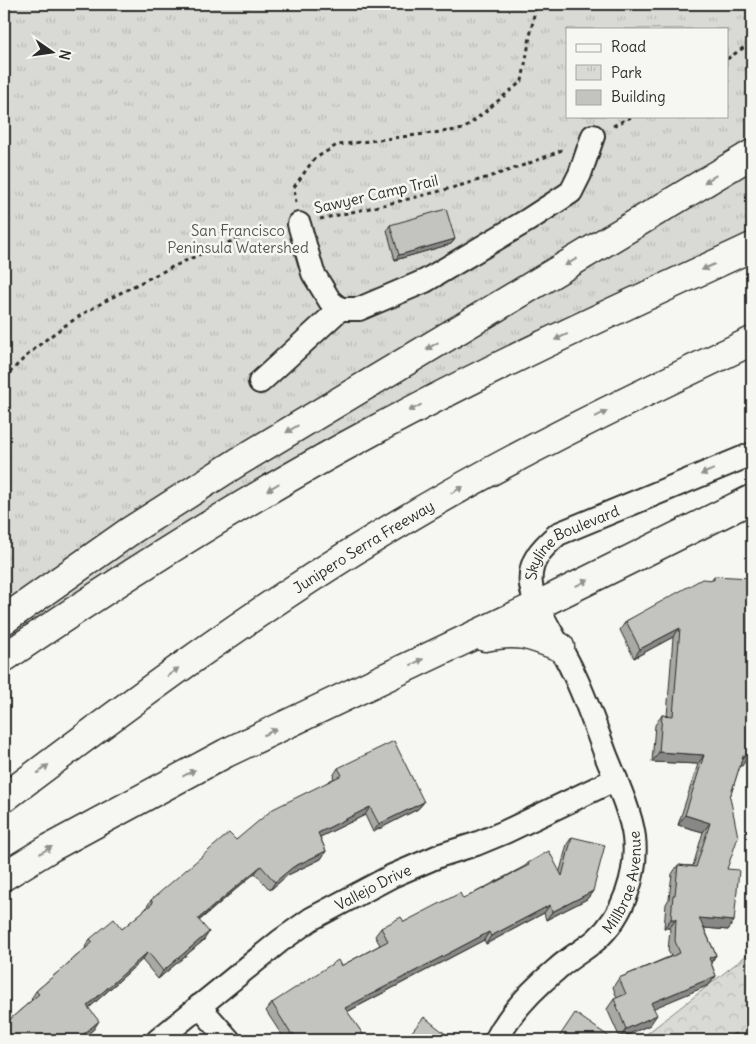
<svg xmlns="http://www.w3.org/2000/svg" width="756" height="1044" font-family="Delius,sans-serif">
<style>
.forest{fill:url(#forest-crowns);stroke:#828280}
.park{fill:url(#park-tufts);stroke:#828280;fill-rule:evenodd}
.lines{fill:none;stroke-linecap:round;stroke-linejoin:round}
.minor-casing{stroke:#2b2b2b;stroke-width:26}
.major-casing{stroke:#2b2b2b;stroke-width:31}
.highway-casing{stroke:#2b2b2b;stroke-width:31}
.path{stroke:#2b2b2b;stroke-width:3;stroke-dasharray:4 4;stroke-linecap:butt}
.minor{stroke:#f6f6f2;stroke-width:22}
.major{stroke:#f6f6f2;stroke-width:28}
.highway{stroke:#f6f6f2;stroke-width:28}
.wall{fill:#a8a8a5;stroke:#2b2b2b}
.shaded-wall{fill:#888886;stroke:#2b2b2b}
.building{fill:#c3c3c0;stroke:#2b2b2b}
.oneway{fill:#90908e}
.labels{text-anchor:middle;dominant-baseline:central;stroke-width:5;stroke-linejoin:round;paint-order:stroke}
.street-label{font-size:15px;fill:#2b2b2b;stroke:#f6f6f2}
.park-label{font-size:15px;fill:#565656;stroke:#f6f6f2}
</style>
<defs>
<pattern id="forest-crowns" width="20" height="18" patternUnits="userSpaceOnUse" patternTransform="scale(1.25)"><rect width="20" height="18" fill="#d9d9d5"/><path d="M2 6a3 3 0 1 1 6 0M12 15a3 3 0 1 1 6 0" fill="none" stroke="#babab7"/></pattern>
<pattern id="park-tufts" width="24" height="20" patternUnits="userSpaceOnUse" patternTransform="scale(1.25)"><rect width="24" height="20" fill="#d9d9d5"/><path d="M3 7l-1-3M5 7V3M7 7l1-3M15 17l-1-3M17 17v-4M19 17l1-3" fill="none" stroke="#babab7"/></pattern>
</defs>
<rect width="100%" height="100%" fill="#f6f6f2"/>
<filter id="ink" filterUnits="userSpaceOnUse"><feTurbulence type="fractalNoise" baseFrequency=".02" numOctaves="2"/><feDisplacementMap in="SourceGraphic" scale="10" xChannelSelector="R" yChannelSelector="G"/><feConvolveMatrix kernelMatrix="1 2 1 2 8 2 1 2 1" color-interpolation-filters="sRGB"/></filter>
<g filter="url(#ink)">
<!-- forest -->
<path class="forest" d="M752 951V1040H639Z"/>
<!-- park -->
<path class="park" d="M4 4H752V247L548 343 4 658ZM567 29H727V116H567Z"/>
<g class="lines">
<defs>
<g id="minor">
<path d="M299 224 313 273 330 301 340 309H359L425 281 528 220 571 192 580 174 593 136"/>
<path d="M260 382 340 309"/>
<path d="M199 1006 229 1040"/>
<path id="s1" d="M158 1040 280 941 311 919 392 876 441 855 476 844 505 832 616 779"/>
<path id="s2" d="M496 1040C510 1012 533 989 557 969 569 958 584 950 596 940 624 915 638 873 634 837 631 813 616 780 607 758 596 729 586 698 572 670 561 646 534 609 531 585 528 561 542 548 558 534L752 454"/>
</g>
<path id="major" d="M538 605 752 499"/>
<g id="highway">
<path d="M4 620 130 531 238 462 752 154"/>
<path d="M485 637C518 630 530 635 560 647"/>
<path d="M4 658C123 577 246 499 373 431 497 364 625 306 752 247"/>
<path id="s3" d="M4 798C129 704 253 611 388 530 505 459 628 400 752 341"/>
<path d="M4 876 50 848 226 753 538 605"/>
</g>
</defs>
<!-- minor casing -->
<use href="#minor" class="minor-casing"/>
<!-- major casing -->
<use href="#major" class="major-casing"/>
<!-- highway casing -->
<use href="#highway" class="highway-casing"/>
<!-- path -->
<path class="path" d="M727 59 752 42
M613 126 633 116
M296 203 294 187 314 159 337 145 464 129 522 81 536 4
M320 219C402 201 487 183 564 149
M4 379C49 328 103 301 164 271 200 254 238 236 278 228"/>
<!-- minor -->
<use href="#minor" class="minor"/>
<!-- major -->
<use href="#major" class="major"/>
<!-- highway -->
<use href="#highway" class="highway"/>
</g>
<!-- wall -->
<path class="wall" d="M390 225 455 239 451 244 395 260 387 230Z
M714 576 742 766 740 765 730 797 727 869 734 921 728 930 704 928 716 955 711 963 716 976 709 985 653 1008 650 1025 620 1038 607 1009 614 999 617 998 613 987 619 978 671 956 668 951 670 928H664L666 904 669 899 672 874 678 865 693 866 703 832 678 825 698 764 652 762 655 725 662 715 667 716 673 637 634 658 620 630 626 621 711 580Z
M338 768 424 802 418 809 373 832 365 815 320 837 326 851 321 859 288 875 270 890 255 873 199 921 204 940 158 979 142 960 89 1008 94 1029 80 1040H4L8 1021 32 1000 31 999 36 991 86 948 85 947 90 939 122 929 146 909V908L151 900 236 840 334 778 333 776Z
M572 837 593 891 587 899 546 920 544 913 486 944 484 940 347 1012 367 1040H285L266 1011 272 1003 380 945 375 936 381 928 404 922 463 899 525 866 528 863 560 871 567 844Z"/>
<!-- shaded-wall -->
<path class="shaded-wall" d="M455 239 451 244 395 260 399 255Z
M680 628 673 637 634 658 640 649Z
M659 752 704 755 698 764 652 762Z
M743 756H749L742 766 737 765Z
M424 802 418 809 373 832 379 824Z
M370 807 365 815 312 841 318 833Z
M685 815 710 823 703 832 678 825Z
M326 851 321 859 288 875 270 890 275 882 293 867Z
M261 866 255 873 192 926 198 919Z
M593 891 587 899 546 920 552 912Z
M550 905 544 913 486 944 491 936Z
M699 918 734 921 728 930 693 927Z
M671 919H676L670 928H664Z
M209 932 204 940 158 979 163 971Z
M489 932 484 940 339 1016 345 1008Z
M148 952 142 960 82 1014 87 1006Z
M716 955 709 965V958Z
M716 976 709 985 645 1012 651 1003Z
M657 1015 650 1025 620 1038 626 1029Z
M99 1021 94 1029 80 1040H77Z"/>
<!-- building -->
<path class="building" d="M446 209 455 239 399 255 390 225Z
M714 576 752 578V671L749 721H751L749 756H743L730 797 738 837 727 869 739 870 734 921 699 918 716 955 709 958 716 976 651 1003 657 1015 626 1029 614 999 626 994 619 978 680 953 675 941 676 919H671L673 895H675L678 865 696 867 710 823 685 815 704 755 659 752 662 715 673 716 680 628 640 649 626 621 702 579 714 580Z
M394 741 424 802 379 824 370 807 318 833 326 851 293 867 275 882 261 866 198 919 209 932 163 971 148 952 87 1006 99 1021 78 1039 75 1036 70 1040H4V1017L8 1021 39 994 36 991 93 942 90 939 114 919 122 929 153 903 151 900 229 833 236 840 273 809 342 775 338 768Z
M572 837 605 845 593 891 552 912 550 905 491 936 489 932 345 1008 367 1040H298L293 1033 291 1034 272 1003 338 960 341 966 388 941 381 928 401 917 404 922 460 893 463 899 529 865 528 863 549 851 562 876Z
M575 1013 614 1040H557Z
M424 1017 452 1039 451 1040H405Z
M736 1033 739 1040H721Z"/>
<!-- one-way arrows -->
<defs><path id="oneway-solid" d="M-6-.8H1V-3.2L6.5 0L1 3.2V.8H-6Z" transform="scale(1.25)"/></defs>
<g class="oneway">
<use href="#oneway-solid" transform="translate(710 179) rotate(149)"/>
<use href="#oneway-solid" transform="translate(571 262) rotate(149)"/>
<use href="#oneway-solid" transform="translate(708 267) rotate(155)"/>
<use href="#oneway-solid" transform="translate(561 337) rotate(155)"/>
<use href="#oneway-solid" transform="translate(432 346) rotate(149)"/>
<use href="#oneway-solid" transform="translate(415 408) rotate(152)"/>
<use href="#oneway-solid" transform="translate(601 414) rotate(-26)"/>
<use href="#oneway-solid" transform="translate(292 429) rotate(149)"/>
<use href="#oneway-solid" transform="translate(707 472) rotate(157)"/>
<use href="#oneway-solid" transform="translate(273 487) rotate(149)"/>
<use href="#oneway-solid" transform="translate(457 490) rotate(-29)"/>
<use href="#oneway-solid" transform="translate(582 583) rotate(-26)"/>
<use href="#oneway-solid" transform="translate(417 662) rotate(-26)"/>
<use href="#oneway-solid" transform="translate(173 672) rotate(-36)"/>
<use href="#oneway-solid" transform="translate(270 732) rotate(-26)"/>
<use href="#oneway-solid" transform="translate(43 769) rotate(-37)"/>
<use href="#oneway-solid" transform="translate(189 773) rotate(-28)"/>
<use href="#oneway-solid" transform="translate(46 850) rotate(-30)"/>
</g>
</g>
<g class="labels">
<!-- street labels -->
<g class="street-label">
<text transform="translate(376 194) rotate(-13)">Sawyer Camp Trail</text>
<text stroke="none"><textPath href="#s3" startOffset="439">Junipero Serra Freeway</textPath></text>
<text stroke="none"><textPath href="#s2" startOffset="595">Skyline Boulevard</textPath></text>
<text stroke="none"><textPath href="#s2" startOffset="209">Millbrae Avenue</textPath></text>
<text stroke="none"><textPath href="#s1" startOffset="265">Vallejo Drive</textPath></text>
</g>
<!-- park labels -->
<g class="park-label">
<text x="238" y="230">San Francisco<tspan x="238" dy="17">Peninsula Watershed</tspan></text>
</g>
</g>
<!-- margin -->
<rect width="756" height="1044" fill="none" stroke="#f6f6f2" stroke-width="20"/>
<rect x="10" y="10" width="736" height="1024" fill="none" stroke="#2b2b2b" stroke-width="2" filter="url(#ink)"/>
<!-- legend -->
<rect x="566" y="28" width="162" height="90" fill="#f6f6f2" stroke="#a5a5a2"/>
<rect x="576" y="44" width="25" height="8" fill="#f6f6f2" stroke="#a5a5a2"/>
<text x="611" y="52" font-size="15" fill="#2b2b2b">Road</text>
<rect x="576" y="65" width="25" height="15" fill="url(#park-tufts)" stroke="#a5a5a2"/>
<text x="611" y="78" font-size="15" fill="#2b2b2b">Park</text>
<rect x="576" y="90" width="25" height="15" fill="#c3c3c0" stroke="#a5a5a2"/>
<text x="611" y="102" font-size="15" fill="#2b2b2b">Building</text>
<!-- north arrow -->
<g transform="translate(52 52) rotate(103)" stroke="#f6f6f2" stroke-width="4" paint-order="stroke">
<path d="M0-4L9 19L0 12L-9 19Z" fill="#2b2b2b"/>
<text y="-8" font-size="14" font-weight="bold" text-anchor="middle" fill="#2b2b2b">N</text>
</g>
</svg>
